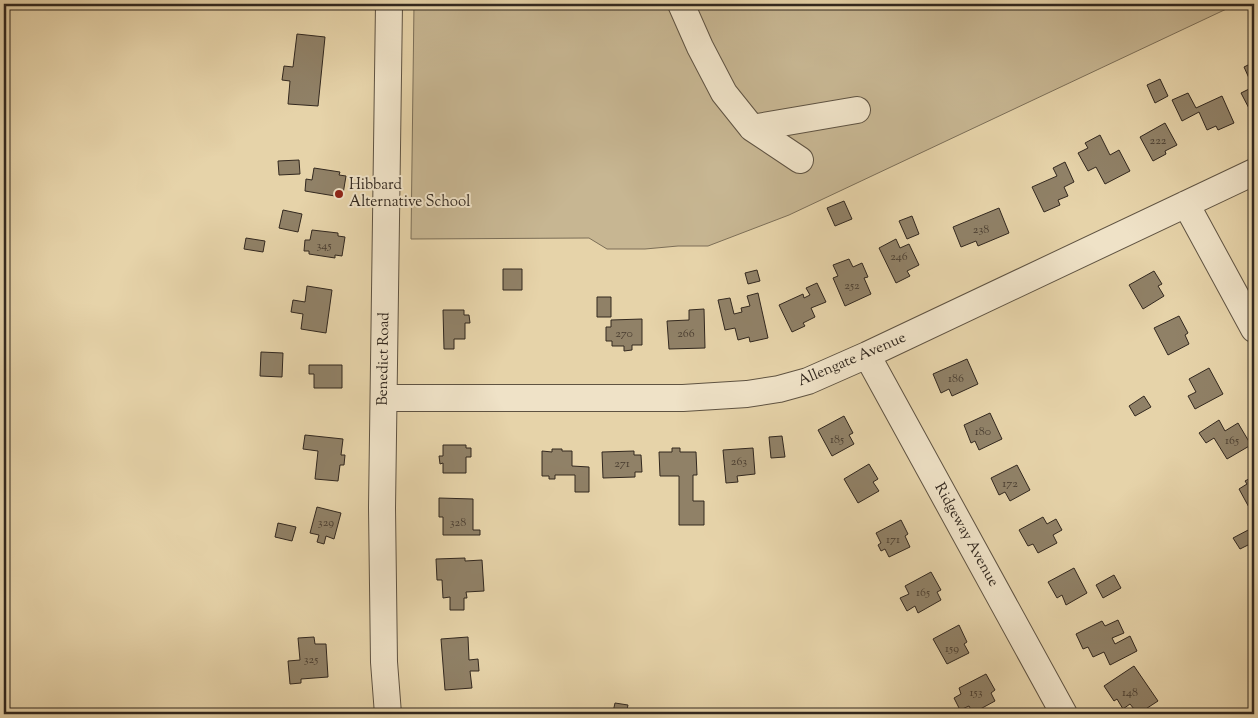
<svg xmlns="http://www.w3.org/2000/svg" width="1258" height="718" font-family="'Sorts Mill Goudy',serif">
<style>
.green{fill:#c7b692;stroke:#7c6f58}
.building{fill:#908167;stroke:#32281f}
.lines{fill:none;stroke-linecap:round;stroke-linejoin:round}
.minor-casing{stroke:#5f5342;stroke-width:28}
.minor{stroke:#efe2c7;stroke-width:26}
.poi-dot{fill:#8f2418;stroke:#efe2c7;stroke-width:2}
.labels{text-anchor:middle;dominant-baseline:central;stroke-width:4;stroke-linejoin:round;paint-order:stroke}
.number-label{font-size:12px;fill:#4a3e31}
.poi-label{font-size:15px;fill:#32281f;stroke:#efe2c7;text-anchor:start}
.street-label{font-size:15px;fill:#32281f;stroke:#efe2c7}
</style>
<rect width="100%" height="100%" fill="#e6d3a9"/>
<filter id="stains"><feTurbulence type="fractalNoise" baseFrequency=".004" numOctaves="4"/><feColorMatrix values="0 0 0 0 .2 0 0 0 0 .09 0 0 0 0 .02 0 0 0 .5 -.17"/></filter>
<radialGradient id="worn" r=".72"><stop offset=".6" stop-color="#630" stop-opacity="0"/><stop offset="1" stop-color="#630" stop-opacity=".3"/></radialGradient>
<!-- green -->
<path class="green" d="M414 4H1237L789 215 708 246H678L645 249H607L589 238 411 239Z"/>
<!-- building -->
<path class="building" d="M297 34 325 37 318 106 288 104 290 81 282 80 284 66 293 67Z
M1254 62V115L1253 116 1241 93 1253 87 1244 67Z
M1160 79 1168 96 1155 103 1147 85Z
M1188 93 1196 108 1222 96 1234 123 1218 130 1216 126 1207 130 1199 112 1182 121 1172 100Z
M1165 123 1177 145 1165 151 1166 154 1153 161 1140 137Z
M1100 135 1110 155 1119 150 1130 171 1105 184 1096 167 1088 171 1078 153 1088 148 1085 143Z
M299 160 300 174 279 175 278 161Z
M1065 162 1074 182 1064 187 1068 196 1058 200 1060 205 1044 212 1032 187 1057 176 1053 168Z
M314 168 340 172 339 175 346 176 343 194 335 193V196L305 191 306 179 312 180Z
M844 201 852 219 835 226 827 208Z
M999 208 1009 233 978 246 976 241 961 247 953 227Z
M283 210 302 214 298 232 279 228Z
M912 216 919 234 907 239 899 221Z
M312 230 338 233V236L345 237 342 256 335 255V258L309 254V251H304L305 240H310Z
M246 238 265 241 263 252 244 249Z
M896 239 900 248 909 244 919 265 907 271 910 276 896 283 879 248Z
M849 259 853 267 862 263 868 277 864 278 871 294 845 306 833 278 838 276 833 265Z
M503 269H522V290H503Z
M757 270 760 281 748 284 745 273Z
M1154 271 1162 284 1158 286 1164 296 1143 309 1129 285Z
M817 283 826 302 811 308 815 317 803 323 805 326 792 332 779 305 803 294 804 298 810 295 806 288Z
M307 286 332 290 326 333 301 329 303 314 291 312 293 300 305 302Z
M758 293 768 338 750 342 749 337 738 340 735 328 725 330 718 300 730 298 734 314 742 312 741 308 750 306 747 296Z
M597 297H611V317H597Z
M704 309 705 348 669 349 667 321 689 320V310Z
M443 310H464V315H469L470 323H465V339H454V349H444Z
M1179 316 1188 333 1185 335 1189 344 1168 355 1154 328Z
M642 319V345H632V350L624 351V346H612V341H606V327H611V320Z
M261 352 283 353 282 377 260 376Z
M967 359 978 384 952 396 949 389 941 393 933 374Z
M309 365H342V388H314V374H309Z
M1209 368 1223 394 1195 409 1188 396 1196 392 1189 379Z
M1144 396 1151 407 1135 416 1129 406Z
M990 413 1002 439 979 450 975 441 971 443 964 425Z
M844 416 853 433 849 435 854 444 832 456 818 430Z
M1219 420 1225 431 1238 423 1251 445 1227 459 1214 438 1206 443 1199 433Z
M305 435 343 439 341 455H345L344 465H340L338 481 315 479 318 451 303 449Z
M782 436 785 457 771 458 769 437Z
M443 445H466V448H471V457H466V473H443V463L440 464 439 456H443Z
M672 448H680V452H696L697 475H693V501H704V525H679V476H660L659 452H672Z
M753 448 755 474 737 476 738 482 726 483 723 450Z
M552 449H562V451H572V466L589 467V492H575V475H555V479H549V476H542V451L552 452Z
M634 451V455H641L642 472H635V477L603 478 602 452Z
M869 464 878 479 873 482 879 491 858 503 844 479Z
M1017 465 1030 490 1010 501 1005 492 999 495 991 478Z
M1254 476V509L1251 511 1239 489 1247 484 1245 481Z
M439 498 473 499V530H480V535H443V517H439Z
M317 507 341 513 334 539 326 536 324 544 317 542 319 535 310 533Z
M1043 517 1047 524 1056 519 1062 530 1053 535 1057 543 1038 553 1033 544 1028 546 1019 530Z
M901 520 908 534 905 536 910 547 889 557 885 549 881 551 878 545 881 543 876 533Z
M278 523 296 527 292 541 275 537Z
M1252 528 1254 533V542L1240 549 1233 538Z
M465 558V561L482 560 484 591 466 592 467 598H464V610H450V597L443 598 442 580H437L436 559Z
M1074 568 1087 593 1066 605 1062 595 1057 598 1048 582Z
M931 572 941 590 937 592 941 600 918 613 915 606 907 611 900 598 909 594 905 586Z
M1114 575 1121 588 1103 598 1096 585Z
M1118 620 1124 633 1112 638 1115 644 1130 636 1137 651 1110 665 1104 652 1093 657 1088 647 1083 649 1076 634 1102 621 1105 626Z
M959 625 967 642 964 644 969 653 947 664 933 639Z
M314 637 315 644H326L328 677 301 679V683L290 684 288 661 300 660 298 638Z
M468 637 469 660 478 659 479 671H470L472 688 445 690 441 639Z
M1134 666 1158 701 1138 714 1130 704 1123 709 1117 699 1114 701 1104 686Z
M986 674 995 690 991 693 995 701 973 713 969 706 960 710 954 698 961 694 959 688Z
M615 703 628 705 626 714 613 712Z
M471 709V714L524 709 525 714H450V711Z"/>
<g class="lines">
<defs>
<path id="minor" d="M681 4 700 47 724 93 752 128 800 160
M752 128 857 110
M1186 204 1254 329
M867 355 1064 714
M384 398H683L747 394 779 389 808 381 867 355 1254 172
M388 714 384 662 382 508 389 4"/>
</defs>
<!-- minor casing -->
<use href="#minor" class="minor-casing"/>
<!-- minor -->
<use href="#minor" class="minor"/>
</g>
<!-- markers -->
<circle class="poi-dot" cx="339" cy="194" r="5"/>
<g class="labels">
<!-- number labels -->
<g class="number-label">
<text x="1158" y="141">222</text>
<text x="981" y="230">238</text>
<text x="324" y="246">345</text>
<text x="899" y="257">246</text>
<text x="852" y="286">252</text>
<text x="624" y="334">270</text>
<text x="686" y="334">266</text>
<text x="956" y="379">186</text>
<text x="983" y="432">180</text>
<text x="837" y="440">185</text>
<text x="1232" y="441">165</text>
<text x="739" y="462">263</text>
<text x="622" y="464">271</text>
<text x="1010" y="484">172</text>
<text x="326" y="523">329</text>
<text x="458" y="523">328</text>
<text x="893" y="540">171</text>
<text x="923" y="593">165</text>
<text x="952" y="649">159</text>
<text x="311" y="660">325</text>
<text x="976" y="693">153</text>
<text x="1130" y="693">148</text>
</g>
<!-- poi labels -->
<g class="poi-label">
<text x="349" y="185">Hibbard<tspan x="349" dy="17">Alternative School</tspan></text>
</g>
<!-- street labels -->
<g class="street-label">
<text transform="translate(384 359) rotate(-89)">Benedict Road</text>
<text transform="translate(852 360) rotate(-23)">Allengate Avenue</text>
<text transform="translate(966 535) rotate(61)">Ridgeway Avenue</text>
</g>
</g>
<!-- margin -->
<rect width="1258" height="718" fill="none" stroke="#e6d3a9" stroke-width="20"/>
<rect x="5" y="5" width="1248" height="708" fill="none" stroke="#32281f" stroke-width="2.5"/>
<rect x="10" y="10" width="1238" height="698" fill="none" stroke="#32281f"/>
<rect width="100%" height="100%" filter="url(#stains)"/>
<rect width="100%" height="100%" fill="url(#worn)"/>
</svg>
